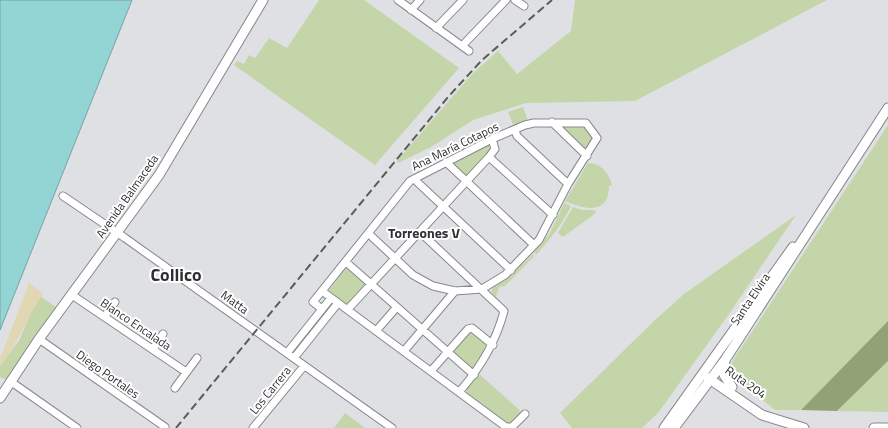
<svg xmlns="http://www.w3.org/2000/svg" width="888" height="428" font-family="'Titillium Web',sans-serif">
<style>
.green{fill:#c4d6a9}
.forest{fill:#91a376}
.sand{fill:#e1d7b2}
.water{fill:#93d4d5;stroke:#75a2a4}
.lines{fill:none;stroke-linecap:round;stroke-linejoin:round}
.minor-casing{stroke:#87888b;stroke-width:9}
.major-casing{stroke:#87888b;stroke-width:11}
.minor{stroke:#fff;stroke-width:7}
.major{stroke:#fff;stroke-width:9}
.rail{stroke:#5a5b5d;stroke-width:2;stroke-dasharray:8 4;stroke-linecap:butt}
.labels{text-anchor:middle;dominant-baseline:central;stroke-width:4;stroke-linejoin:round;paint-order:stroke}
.street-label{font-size:12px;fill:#2f2f31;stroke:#fff}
.neighbourhood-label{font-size:14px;font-weight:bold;fill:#2f2f31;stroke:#fff}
.district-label{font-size:18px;font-weight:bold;fill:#2f2f31;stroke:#fff}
</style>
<rect width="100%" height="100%" fill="#dfe0e3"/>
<!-- green -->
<path class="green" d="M319 0H364L459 68 375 165 234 65 237 61 244 64 249 55 255 58 269 38 287 48Z
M575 0H827L635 101 526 103 473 120 431 147 398 163 397 161 473 73 498 51 517 74 571 31Z
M523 107 528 121 514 127 508 112Z
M555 124H583L594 137 585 152Z
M888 125V321L801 410H775L732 376V362Z
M487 143 492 149 466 179 449 164Z
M588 163C601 163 609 173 612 185L609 186C609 216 583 209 565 201Z
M564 203 571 206C562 225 551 238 536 255L534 252 550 233Z
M573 207 582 210H594L596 213 563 237 558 233Z
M796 215 729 314 658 413 642 428H572L560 413 655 320 684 294Z
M533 254 534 256 505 286 499 287 496 297 492 292V288L507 279Z
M347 266 368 284 350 303 346 304 330 293 329 290Z
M41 297 59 309 8 380 0 377V366L20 339 32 309Z
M471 330 489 345 473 369 452 352Z
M888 361V412L837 411Z
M479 374 523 413 512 424H508L467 394 466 388Z
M345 413 365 428H334Z"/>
<!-- forest -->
<path class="forest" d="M888 321V361L837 411 801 410Z"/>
<!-- sand -->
<path class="sand" d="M29 283 43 294C27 317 18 343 0 366V359Z"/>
<!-- water -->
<path class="water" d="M0 0H132L0 330Z"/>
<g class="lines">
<defs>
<path id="minor" d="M398 0 469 51
M515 0 524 6
M411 10 420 0
M436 28 463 0
M462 46 506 0
M552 122 587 156
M515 130 517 136 568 184
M489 157 553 215
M446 162 534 245
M414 179 511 270
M63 196 125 238 392 428
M420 232 504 311C496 342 481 367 460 391
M346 262 474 375
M322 291 506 427H512L525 414
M72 295 186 372
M322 309 313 302 410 181 492 139 525 125 534 123H586L597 138 568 184 539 240 505 275 482 289 455 291 433 286 413 275 369 234
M348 309 489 157 495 149 492 139
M105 316 115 302
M376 331 396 308
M39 339 165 427
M153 349 163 334
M404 351 455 291
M287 353 331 298
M294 358 338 303
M431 371 468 329 472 328 493 345
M10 381 77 428
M175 388 197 358
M253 428 304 366"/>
<path id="major" d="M725 360 724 375 732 387
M708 378 762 415 804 428
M0 398 39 339 159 175 263 0
M664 428 793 247
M674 428 725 360 888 108
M874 428H888"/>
</defs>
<!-- minor casing -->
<use href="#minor" class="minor-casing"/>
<!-- major casing -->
<use href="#major" class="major-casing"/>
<!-- minor -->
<use href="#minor" class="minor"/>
<!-- major -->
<use href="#major" class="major"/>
<!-- rail -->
<path class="rail" d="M176 428 448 97 482 60 552 0"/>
</g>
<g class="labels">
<!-- street labels -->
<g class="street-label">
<text transform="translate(455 146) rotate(-26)">Ana María Cotapos</text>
<text transform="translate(127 196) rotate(-55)">Avenida Balmaceda</text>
<text transform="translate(750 299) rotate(-56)">Santa Elvira</text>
<text transform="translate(235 302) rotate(36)">Matta</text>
<text transform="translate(136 324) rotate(34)">Blanco Encalada</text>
<text transform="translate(108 374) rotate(35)">Diego Portales</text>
<text transform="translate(746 382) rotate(35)">Ruta 204</text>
<text transform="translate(270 390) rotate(-51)">Los Carrera</text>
</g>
<!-- neighbourhood labels -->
<g class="neighbourhood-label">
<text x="424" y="232">Torreones V</text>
</g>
<!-- district labels -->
<g class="district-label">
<text x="176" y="274">Collico</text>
</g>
</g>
</svg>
